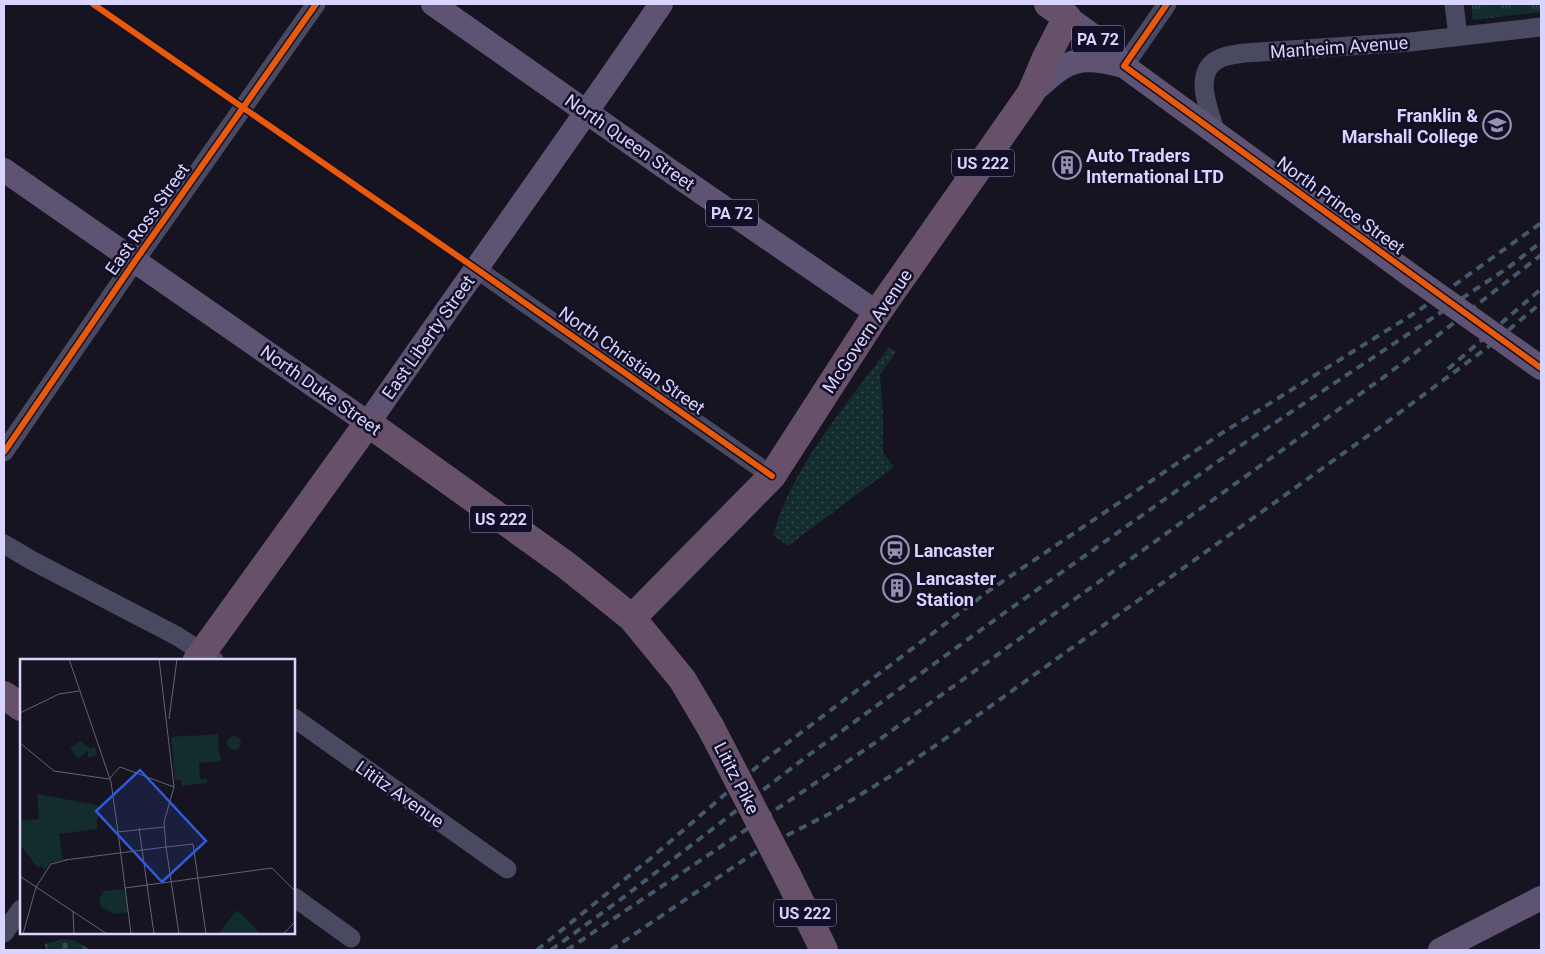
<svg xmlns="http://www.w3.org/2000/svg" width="1545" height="954" font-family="Roboto,sans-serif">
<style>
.grass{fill:url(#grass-dots)}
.cemetery{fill:url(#cemetery-stones)}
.park{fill:url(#park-tufts)}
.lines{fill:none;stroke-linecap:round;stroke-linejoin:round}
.minor{stroke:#4a4962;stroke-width:19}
.major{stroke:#5e5373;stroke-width:24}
.highway{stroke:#67516a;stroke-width:28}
.rail{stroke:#43596b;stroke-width:4;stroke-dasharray:8 6;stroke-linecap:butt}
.major-bridge{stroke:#5e5373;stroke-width:24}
.highway-bridge{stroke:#67516a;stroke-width:28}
.cycleway-casing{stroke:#130f26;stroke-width:9}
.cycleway{stroke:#e8590c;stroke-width:6}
.labels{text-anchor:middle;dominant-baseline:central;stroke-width:5;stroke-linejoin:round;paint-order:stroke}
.shield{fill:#130f26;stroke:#9e99be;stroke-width:1}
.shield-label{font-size:16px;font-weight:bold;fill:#d9d4ff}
.street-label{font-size:18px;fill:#d9d4ff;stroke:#130f26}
.poi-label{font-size:18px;font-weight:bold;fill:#d9d4ff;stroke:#130f26;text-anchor:start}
.inset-road{fill:none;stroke:#64617a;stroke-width:1}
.view{fill:#305bdc;fill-opacity:0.15;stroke:#305bdc;stroke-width:2.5}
.inset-edge{fill:none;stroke:#d9d4ff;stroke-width:2.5}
</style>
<defs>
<pattern id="grass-dots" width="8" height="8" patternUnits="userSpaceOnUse" patternTransform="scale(1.25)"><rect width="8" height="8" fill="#132c2d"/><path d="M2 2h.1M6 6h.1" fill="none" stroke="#354a4c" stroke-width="1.8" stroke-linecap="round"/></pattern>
<pattern id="cemetery-stones" width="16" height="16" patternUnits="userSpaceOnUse" patternTransform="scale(1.25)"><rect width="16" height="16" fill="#132c2d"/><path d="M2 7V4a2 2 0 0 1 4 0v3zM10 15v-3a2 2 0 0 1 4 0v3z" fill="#354a4c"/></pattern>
<pattern id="park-tufts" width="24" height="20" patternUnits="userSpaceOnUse" patternTransform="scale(1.25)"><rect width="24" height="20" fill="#132c2d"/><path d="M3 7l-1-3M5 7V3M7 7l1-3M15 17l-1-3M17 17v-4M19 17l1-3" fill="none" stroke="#354a4c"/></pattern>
</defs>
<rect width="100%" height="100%" fill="#161421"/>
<!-- grass -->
<path class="grass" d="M889 347 896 352 880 375 883 413V453L894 467 788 546 773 535C792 467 847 404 889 347Z"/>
<!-- cemetery -->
<path class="cemetery" d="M62 939 73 940 91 950H46L45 944Z"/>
<!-- park -->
<path class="park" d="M1471 4H1541V12L1473 20Z"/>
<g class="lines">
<!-- minor -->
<path class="minor" d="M1454 4 1458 36
M1124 66 1167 4
M1216 133C1210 112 1190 70 1221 58 1228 55 1236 54 1244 53L1410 42 1541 27
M475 268 772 476
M4 452 135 261 316 4
M4 544 31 560 177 636 214 660
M294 718 507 869
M294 897 351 938
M4 933 21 909"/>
<!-- major -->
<path class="major" d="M433 4 666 168 877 313
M1067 17 1106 45 1124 66 1413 277
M1031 93C1041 85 1051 75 1062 68 1080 55 1104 61 1124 66
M4 170 368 423C465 283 565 145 661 4
M1513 348 1541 368
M1440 950 1541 898"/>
<!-- highway -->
<path class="highway" d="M632 618 772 476 877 313 1031 93 1045 60 1067 17 1048 4
M197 660 368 423 566 565 632 618 682 679 711 728
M4 695 21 707
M787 875 824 950"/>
<!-- rail -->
<path class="rail" d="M1448 369 1541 289
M537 950 651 858 766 759 990 590 1219 435 1418 311 1541 223
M551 950 620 900 806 757 1000 616 1237 448 1509 267 1541 242
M567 950 869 747 1388 374 1541 255
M611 950 760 849 829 814 889 777 942 741 1387 422 1488 347 1541 303"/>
<!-- major-bridge -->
<path class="major-bridge" d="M1413 277 1513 348"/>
<!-- highway-bridge -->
<path class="highway-bridge" d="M711 728 787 875"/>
<defs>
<path id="cycleway" d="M93 4 475 268 772 476
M1167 4 1124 66 1541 368
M4 452 135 261 316 4"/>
</defs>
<!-- cycleway casing -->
<use href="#cycleway" class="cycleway-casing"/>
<!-- cycleway -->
<use href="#cycleway" class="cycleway"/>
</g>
<!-- icons -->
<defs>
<symbol id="university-ring" viewBox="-11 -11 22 22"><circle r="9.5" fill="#130f26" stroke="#9591b1" stroke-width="1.5"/><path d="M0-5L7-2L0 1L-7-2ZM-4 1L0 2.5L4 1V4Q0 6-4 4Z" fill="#9591b1"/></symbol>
<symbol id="building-ring" viewBox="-11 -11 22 22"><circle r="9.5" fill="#130f26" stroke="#9591b1" stroke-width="1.5"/><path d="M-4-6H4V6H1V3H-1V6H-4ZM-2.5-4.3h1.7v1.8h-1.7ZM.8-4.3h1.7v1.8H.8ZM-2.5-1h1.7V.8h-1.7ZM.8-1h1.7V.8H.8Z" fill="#9591b1"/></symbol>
<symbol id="station-ring" viewBox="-11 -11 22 22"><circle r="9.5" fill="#130f26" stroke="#9591b1" stroke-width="1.5"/><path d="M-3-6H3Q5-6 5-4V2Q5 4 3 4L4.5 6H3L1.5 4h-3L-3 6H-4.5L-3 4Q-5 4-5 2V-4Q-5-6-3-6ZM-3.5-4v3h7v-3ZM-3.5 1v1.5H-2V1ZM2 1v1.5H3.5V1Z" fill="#9591b1"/></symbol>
</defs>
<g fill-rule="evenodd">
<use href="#university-ring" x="1481" y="109" width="32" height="32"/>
<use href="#building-ring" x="1051" y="149" width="32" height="32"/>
<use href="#station-ring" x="879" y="534" width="32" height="32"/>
<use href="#building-ring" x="881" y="572" width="32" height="32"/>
</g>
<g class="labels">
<!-- shield labels -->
<g class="shield">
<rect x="1072" y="25.5" width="52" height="27" rx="4"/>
<rect x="952" y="149.5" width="62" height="27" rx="4"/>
<rect x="706" y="199.5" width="52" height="27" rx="4"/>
<rect x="470" y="505.5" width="62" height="27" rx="4"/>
<rect x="774" y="899.5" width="62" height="27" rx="4"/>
</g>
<g class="shield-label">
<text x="1098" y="39">PA 72</text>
<text x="983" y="163">US 222</text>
<text x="732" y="213">PA 72</text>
<text x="501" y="519">US 222</text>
<text x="805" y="913">US 222</text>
</g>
<!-- street labels -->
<g class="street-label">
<text transform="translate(1339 47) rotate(-4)">Manheim Avenue</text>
<text transform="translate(630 142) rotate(35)">North Queen Street</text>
<text transform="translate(1341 205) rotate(36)">North Prince Street</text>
<text transform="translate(147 219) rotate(-55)">East Ross Street</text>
<text transform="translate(867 331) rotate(-56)">McGovern Avenue</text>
<text transform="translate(428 337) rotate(-55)">East Liberty Street</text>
<text transform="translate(632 360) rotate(35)">North Christian Street</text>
<text transform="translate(321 390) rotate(35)">North Duke Street</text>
<text transform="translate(737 778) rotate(63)">Lititz Pike</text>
<text transform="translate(400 794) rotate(35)">Lititz Avenue</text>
</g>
<!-- poi labels -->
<g class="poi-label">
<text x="1478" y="115" text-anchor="end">Franklin &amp;<tspan x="1478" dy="21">Marshall College</tspan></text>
<text x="1086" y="155">Auto Traders<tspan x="1086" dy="21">International LTD</tspan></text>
<text x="914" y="550">Lancaster</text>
<text x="916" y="578">Lancaster<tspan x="916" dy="21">Station</tspan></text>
</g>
</g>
<!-- overview -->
<g transform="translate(20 659)">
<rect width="275" height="275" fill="#161421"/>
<path d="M217 251 241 275H198Z" fill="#132c2d"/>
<path d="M175 76 177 95 199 92 201 102 179 104 180 120H187V124L162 127 161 121H155L151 78ZM17 135 77 146 80 155 77 159V170L39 175 43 201 32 203 25 211 21 207 18 209 1 187 0 176V162L19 160Z" fill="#132c2d"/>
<path d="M198 75 199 92 177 95 175 77ZM207 84a7 7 0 1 1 14 0a7 7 0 1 1-14 0ZM61 82 70 90 75 87 77 96 68 99V92L58 99 50 89ZM175 111 177 123 164 118 162 112ZM22 154a6 6 0 1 1 12 0a6 6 0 1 1-12 0ZM10 184a8 8 0 1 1 16 0a8 8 0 1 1-16 0ZM29 189a6 6 0 1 1 12 0a6 6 0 1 1-12 0ZM104 230 108 253 95 255 81 248 79 240 84 232Z" fill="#132c2d"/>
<path class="inset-road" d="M49 0 91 123 98 173M139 0 154 128 144 163 146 188 173 185 186 275M0 54 39 35 59 32M149 60 157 0M0 84 34 112 89 120M89 120 100 108 154 128M119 169 134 275M45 201 146 188 159 275M1 218 87 275M105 229 252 209 275 232M53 252 54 275M3 275 16 228 31 205 47 201M111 275 98 173 144 168M263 275 275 263"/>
<path class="view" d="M120 111 186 182 142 223 76 152Z"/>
<rect width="275" height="275" class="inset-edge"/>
</g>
<!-- border -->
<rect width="1545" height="954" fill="none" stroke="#d9d4ff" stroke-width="10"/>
</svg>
